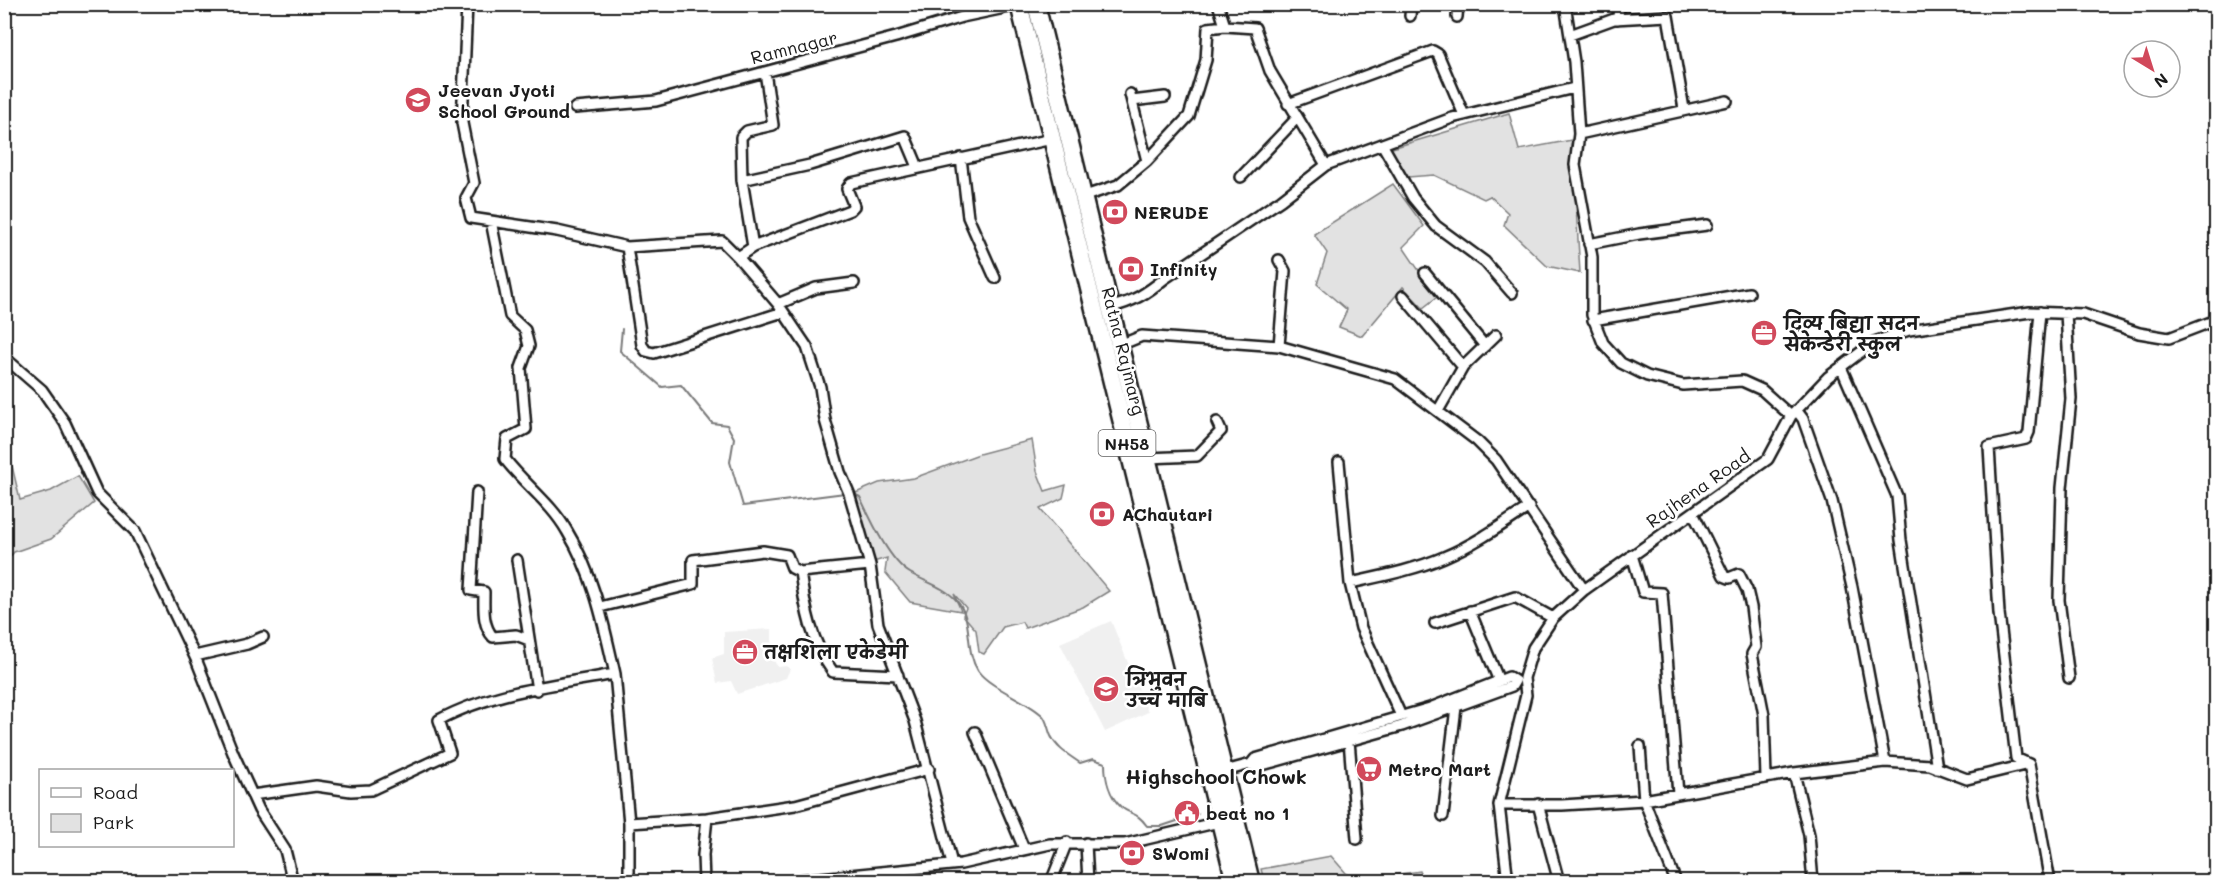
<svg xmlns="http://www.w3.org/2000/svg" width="2221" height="886" font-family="Mali,'Playpen Sans Deva',sans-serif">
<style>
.built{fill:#f0f0f0}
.green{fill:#e2e2e2;stroke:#7f7f7f;stroke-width:1.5}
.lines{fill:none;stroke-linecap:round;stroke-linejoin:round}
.stream{stroke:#7a7a7a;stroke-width:2}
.street-casing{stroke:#1c1c1c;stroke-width:14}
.highway-casing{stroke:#1c1c1c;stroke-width:21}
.street{stroke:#fff;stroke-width:9}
.highway{stroke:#fff;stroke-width:16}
.labels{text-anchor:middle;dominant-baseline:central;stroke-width:5;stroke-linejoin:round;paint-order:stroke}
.shield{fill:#fff;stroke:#606060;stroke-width:1.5}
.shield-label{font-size:16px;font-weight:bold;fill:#1c1c1c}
.street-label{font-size:18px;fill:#1c1c1c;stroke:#fff}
.poi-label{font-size:18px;font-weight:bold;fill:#1c1c1c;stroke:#fff;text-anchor:start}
.neighbourhood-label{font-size:20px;font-weight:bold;fill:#1c1c1c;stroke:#fff}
</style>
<rect width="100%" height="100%" fill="#fff"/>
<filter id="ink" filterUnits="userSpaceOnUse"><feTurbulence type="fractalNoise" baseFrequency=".0167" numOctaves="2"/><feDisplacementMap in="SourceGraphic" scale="12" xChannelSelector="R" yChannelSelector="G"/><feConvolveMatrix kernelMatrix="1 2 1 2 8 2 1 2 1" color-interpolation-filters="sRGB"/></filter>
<g filter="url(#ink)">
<!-- built -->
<path class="built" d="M1111 621 1148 712 1105 732 1060 643Z
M772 629V658L778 667 786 666 790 669 786 678 737 694 731 681 717 683 712 658 724 654V632Z"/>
<!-- green -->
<path class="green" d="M1509 113 1519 150 1572 140 1580 273 1547 266 1504 225 1508 213 1490 196 1484 199 1434 175 1408 177 1389 149Z
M1393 184 1424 226 1403 247 1437 297 1423 308 1403 287 1362 336 1339 327 1347 310 1317 284 1327 253 1314 234Z
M5 436 20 500 51 491 78 476 94 503 51 539 14 552 5 562Z
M1032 440 1037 471 1045 491 1066 485 1063 498 1040 509 1109 591 1083 607 1025 628 1022 622 1003 627 984 654 979 652 976 630 963 615 966 608 954 594 961 611 910 602 885 572 887 558 873 562 851 495 879 483 914 478 979 454Z
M1331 856 1353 881 1420 871 1424 881H1264L1261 869Z"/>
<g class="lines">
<!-- stream -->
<path class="stream" d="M622 329 620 351 662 387 681 385 712 423 727 425 734 438 730 462 743 506 845 493
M854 494 860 497C870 518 889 561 910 573 925 582 945 587 957 601 974 621 964 649 978 671 990 688 1028 701 1042 715 1047 719 1048 730 1051 736 1057 749 1069 755 1080 763L1093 759 1105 763C1105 778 1109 796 1121 807 1132 816 1136 811 1147 826H1162L1198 814"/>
<defs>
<path id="street" d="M467 4 462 123 474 183 466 198 471 218 557 231 627 247 722 241 738 257
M1218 4 1225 26 1255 28 1270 71 1326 165
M1565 4 1574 62 1579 134 1575 165 1592 257V315L1603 343 1621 363 1647 376 1683 385 1742 381 1762 390 1791 416
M1410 16 1411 4
M1457 17 1458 4
M1618 19 1619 4
M1570 35 1614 19 1668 16 1684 109
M1130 94 1147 161
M1132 101 1165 97
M1288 104 1433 51 1438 54 1464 115
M575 108 656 101 896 37 962 17 1019 5
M1579 134 1727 101
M1382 144 1413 198 1436 226 1485 262 1512 293
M961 158 968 217 995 278
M1241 177 1297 118
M742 180 810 165 905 136 918 167
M1085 196 1118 185 1147 161 1189 116 1206 60 1208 28 1225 26
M491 221 510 316 525 330 529 346 521 368 526 429 507 439 505 459C524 484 551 503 567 531 594 575 604 625 615 674
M1589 244 1639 234 1707 225
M627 247 642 345 646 351 654 353 783 312
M753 247 742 180 741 137 747 131 773 125 765 72
M1425 273 1485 346
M1403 296 1463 367
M778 304 816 288 854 283
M1111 307C1133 302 1147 293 1164 279L1281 200 1326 165 1452 118 1574 88
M2066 313 2071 399 2062 488 2059 600 2069 678
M1593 320 1749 293
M1120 345 1142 336 1279 346 1395 379 1477 441 1496 460 1584 590
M1279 346 1285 271 1279 260
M4 357 42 390 65 423 97 493 135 531 196 659 233 753 259 810 285 850 293 882
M1841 367 1897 496 1901 540 1937 768
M1438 411 1463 367 1496 335
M1797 411 1803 419 1832 501 1852 587 1885 762
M1147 458 1197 456 1221 431 1217 422
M1339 462 1350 583
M477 492 471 590 484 592C484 607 482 625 493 637L516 635 529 640
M1693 513 1724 576 1729 578 1739 574 1747 590 1751 607 1756 647 1752 654 1764 715 1766 778
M1632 555 1643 592 1662 593 1678 794
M517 560 537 690
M800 572C805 608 811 642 833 672L898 675
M600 607 693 584V560L763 551 787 555 792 568 800 572 870 565
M1470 611 1499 681
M1435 623 1515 597 1553 618
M195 656 247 644 263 637
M1509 677 1515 681 1512 686 1402 726 1255 767 1251 764 1255 759 1430 708Z
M1401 716 1361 628 1350 583C1382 576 1414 570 1444 557 1475 544 1502 525 1529 507
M975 732 1024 849
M1349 740 1357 839
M1640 746 1644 800 1676 882
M2029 764 2016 758 1999 613 1989 447 2026 439 2029 432 2040 312
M1225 771 1251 764
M1794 773 1809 835 1813 882
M252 795 316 786 351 791 371 790 450 753 439 720C491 692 557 684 615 674L629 823V882
M1538 804 1559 882
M1499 805H1562L1644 800 1794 773 1885 762 1930 765 1967 779 2029 764 2050 882
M1443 816 1456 707
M707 818 795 805 929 769
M629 823 707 818 703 855 704 882
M1086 843 1088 882
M952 864 915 721 878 624 870 565 849 493 840 472 825 420 820 387 807 347 778 304 738 257 753 247 850 210 854 206 847 189 851 183 1052 139
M780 882 961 864 1050 844H1125L1219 822
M1051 882 1067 842
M1508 882 1499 805 1526 695 1524 678 1533 648 1553 618 1584 590 1768 459 1791 416 1828 377 1874 342 1909 330 2030 312 2083 314 2139 333 2169 338 2216 320"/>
<path id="highway" d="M1019 4 1235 882
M1036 4 1251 882"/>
</defs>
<!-- street casing -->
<use href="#street" class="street-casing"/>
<!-- highway casing -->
<use href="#highway" class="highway-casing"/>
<!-- street -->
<use href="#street" class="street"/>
<!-- highway -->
<use href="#highway" class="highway"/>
</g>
</g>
<!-- icons -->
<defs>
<symbol id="school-disc" viewBox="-11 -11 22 22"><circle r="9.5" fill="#d1495b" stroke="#fff"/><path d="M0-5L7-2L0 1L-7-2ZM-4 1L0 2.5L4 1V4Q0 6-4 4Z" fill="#fff"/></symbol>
<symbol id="bank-disc" viewBox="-11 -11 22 22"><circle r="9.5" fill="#d1495b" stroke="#fff"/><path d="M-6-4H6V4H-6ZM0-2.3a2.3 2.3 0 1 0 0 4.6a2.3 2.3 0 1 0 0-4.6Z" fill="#fff"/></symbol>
<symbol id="office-disc" viewBox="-11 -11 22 22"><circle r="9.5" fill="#d1495b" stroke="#fff"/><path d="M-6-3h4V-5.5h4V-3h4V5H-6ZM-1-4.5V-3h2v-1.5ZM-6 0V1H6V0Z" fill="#fff"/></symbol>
<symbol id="supermarket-disc" viewBox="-11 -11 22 22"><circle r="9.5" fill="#d1495b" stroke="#fff"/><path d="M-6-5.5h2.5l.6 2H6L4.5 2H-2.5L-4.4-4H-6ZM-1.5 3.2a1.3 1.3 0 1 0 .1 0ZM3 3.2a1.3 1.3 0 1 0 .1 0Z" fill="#fff"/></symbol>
<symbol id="civic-disc" viewBox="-11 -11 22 22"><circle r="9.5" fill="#d1495b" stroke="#fff"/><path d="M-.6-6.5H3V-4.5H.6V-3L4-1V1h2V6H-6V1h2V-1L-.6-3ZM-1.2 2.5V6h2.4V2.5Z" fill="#fff"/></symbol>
</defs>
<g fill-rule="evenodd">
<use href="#school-disc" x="403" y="85" width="30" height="30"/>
<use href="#bank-disc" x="1100" y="197" width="30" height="30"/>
<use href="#bank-disc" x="1116" y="254" width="30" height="30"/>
<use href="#office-disc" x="1749" y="318" width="30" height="30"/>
<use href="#bank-disc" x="1087" y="499" width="30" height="30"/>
<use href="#office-disc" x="730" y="637" width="30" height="30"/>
<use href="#school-disc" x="1091" y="674" width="30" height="30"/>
<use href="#supermarket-disc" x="1354" y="754" width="30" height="30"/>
<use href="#civic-disc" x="1172" y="798" width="30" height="30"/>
<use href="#bank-disc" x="1117" y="838" width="30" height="30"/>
</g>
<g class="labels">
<!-- shield labels -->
<rect class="shield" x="1098.5" y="430" width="57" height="26" rx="4.5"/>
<g class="shield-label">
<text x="1127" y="443">NH58</text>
</g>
<!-- street labels -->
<g class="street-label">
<text transform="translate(794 47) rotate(-14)">Ramnagar</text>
<text transform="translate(1124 351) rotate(76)">Ratna Rajmarg</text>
<text transform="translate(1698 488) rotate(-35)">Rajhena Road</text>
</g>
<!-- poi labels -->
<g class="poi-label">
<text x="438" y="90">Jeevan Jyoti<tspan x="438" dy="21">School Ground</tspan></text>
<text x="1134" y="212">NERUDE</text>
<text x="1150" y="269">Infinity</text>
<text x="1784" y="323">दिव्य बिद्या सदन<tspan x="1784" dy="21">सेकेन्डेरी स्कुल</tspan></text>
<text x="1122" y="514">AChautari</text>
<text x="764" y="652">तक्षशिला एकेडेमी</text>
<text x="1126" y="679">त्रिभुवन<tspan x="1126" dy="21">उच्च माबि</tspan></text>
<text x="1388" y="769">Metro Mart</text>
<text x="1206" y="813">beat no 1</text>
<text x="1152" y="853">SWomi</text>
</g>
<!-- neighbourhood labels -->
<g class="neighbourhood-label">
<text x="1216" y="776">Highschool Chowk</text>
</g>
</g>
<!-- margin -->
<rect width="2221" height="886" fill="none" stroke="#fff" stroke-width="24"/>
<rect x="12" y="12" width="2197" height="862" fill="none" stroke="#1c1c1c" stroke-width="2" filter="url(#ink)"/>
<!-- legend -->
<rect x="39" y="769" width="195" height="78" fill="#ffffff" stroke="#a4a4a4" stroke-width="1.5"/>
<rect x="51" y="788" width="30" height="9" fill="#ffffff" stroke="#a4a4a4" stroke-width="1.5"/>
<text x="93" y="799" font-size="18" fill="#1c1c1c">Road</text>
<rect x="51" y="814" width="30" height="18" fill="#e2e2e2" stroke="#a4a4a4" stroke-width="1.5"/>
<text x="93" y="829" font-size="18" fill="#1c1c1c">Park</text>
<!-- north arrow -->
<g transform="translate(2152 69) rotate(142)"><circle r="28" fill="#ffffff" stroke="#a4a4a4" stroke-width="1.5"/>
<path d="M0-4.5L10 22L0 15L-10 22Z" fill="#d1495b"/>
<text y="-9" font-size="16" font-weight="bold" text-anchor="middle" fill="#1c1c1c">N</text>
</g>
</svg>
